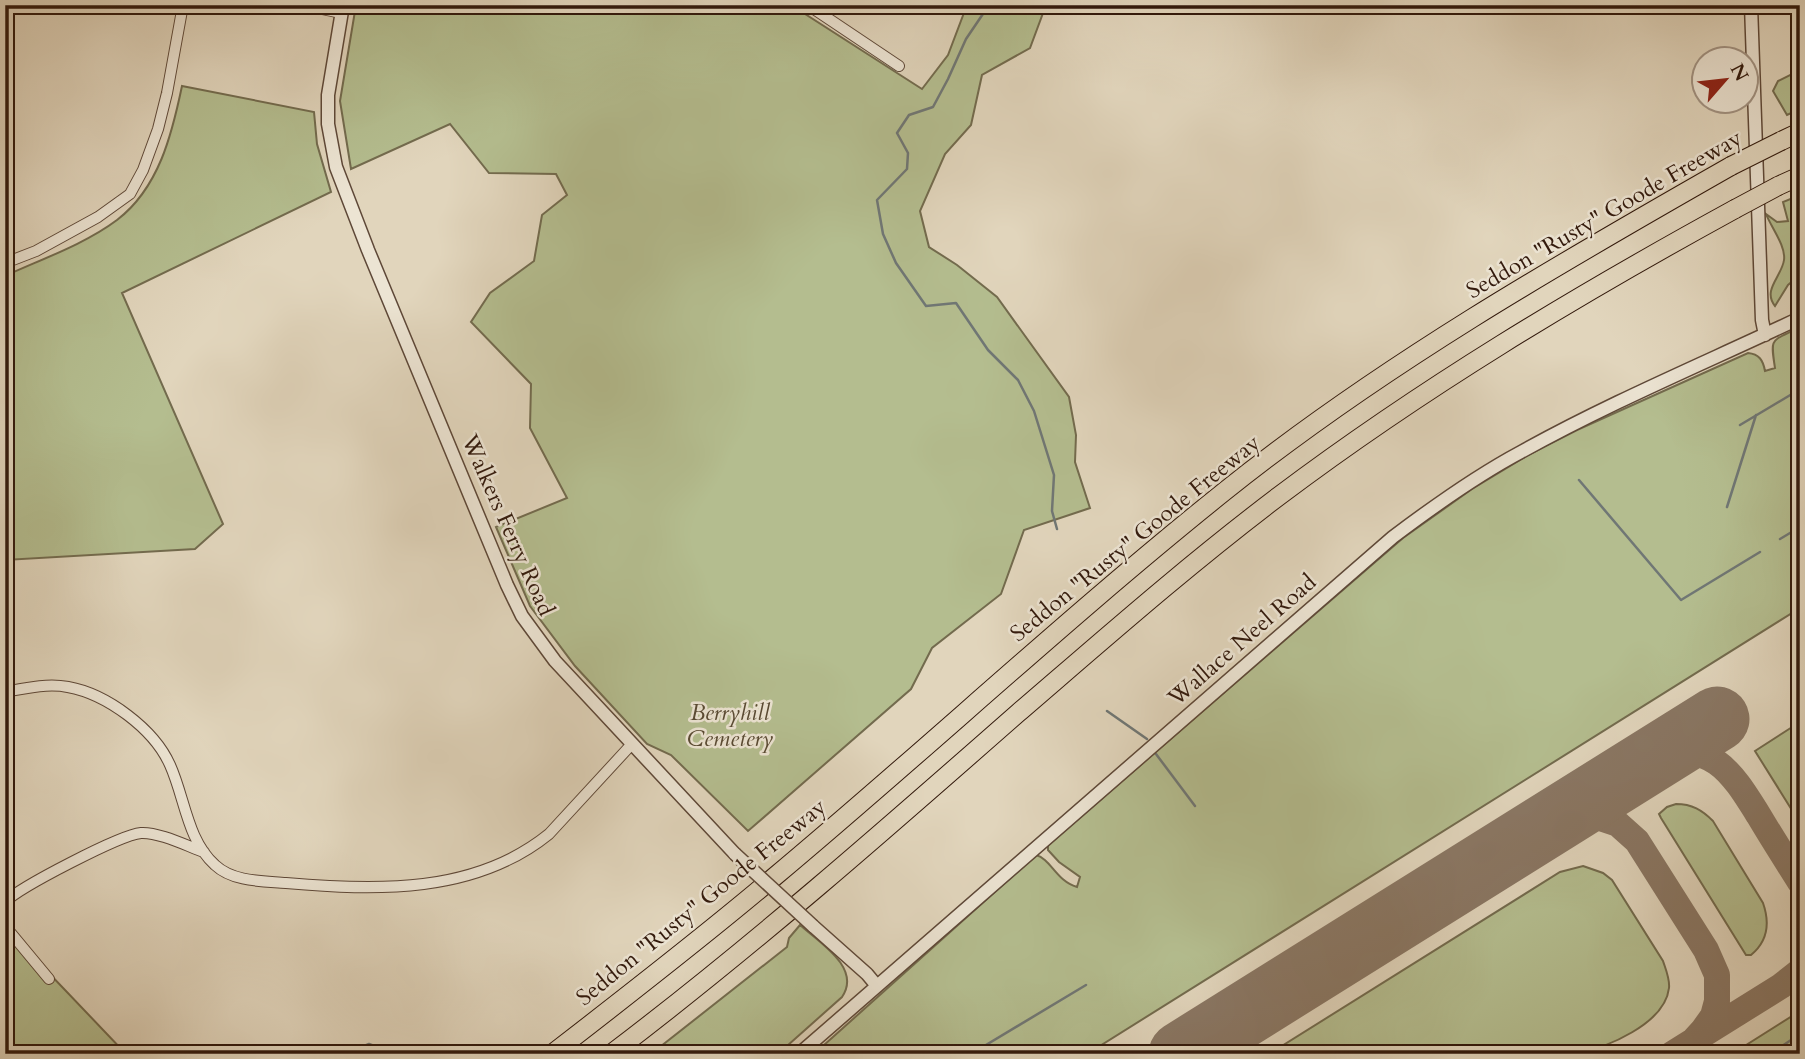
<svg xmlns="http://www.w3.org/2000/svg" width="1805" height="1059" font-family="Cardo,serif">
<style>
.green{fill:#b4bd8f;stroke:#736b4e;stroke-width:2}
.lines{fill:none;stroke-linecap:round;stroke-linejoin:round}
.stream{stroke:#707775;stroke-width:2.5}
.taxiway{stroke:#8a7764;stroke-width:26}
.runway{stroke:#8a7764;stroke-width:65}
.minor-casing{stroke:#5e4838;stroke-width:12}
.tertiary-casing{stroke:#5e4838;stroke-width:15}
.motorway-casing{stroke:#32190c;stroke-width:20}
.minor{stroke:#ece4d3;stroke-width:10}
.tertiary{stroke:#ece4d3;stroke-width:12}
.motorway{stroke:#e1d5bc;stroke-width:18}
.tertiary-bridge-casing{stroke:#5e4838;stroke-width:15;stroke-linecap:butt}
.motorway-bridge-casing{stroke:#32190c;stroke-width:20;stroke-linecap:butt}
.tertiary-bridge{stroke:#ece4d3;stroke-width:12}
.motorway-bridge{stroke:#e1d5bc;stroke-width:18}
.labels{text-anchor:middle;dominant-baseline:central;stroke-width:5;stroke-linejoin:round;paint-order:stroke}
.street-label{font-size:23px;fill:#32190c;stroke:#ece4d3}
.park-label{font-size:23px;font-style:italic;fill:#594a33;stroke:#ece4d3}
</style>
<rect width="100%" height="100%" fill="#e1d5bc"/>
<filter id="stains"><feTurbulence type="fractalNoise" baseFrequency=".00286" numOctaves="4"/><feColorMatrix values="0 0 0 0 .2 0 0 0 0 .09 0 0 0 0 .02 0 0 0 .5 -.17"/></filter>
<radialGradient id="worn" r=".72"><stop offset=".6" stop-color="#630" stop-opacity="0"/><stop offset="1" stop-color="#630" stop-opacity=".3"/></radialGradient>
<!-- green -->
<path class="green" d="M356 5H791L922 89 948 55 967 5H1046L1030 48 982 75 971 125 945 154 920 211 929 247 957 265 997 297 1069 397 1076 435 1075 462 1090 508 1024 530 1001 594 932 648 911 689 748 831 671 755 647 744 575 666 530 606 496 527 567 498 530 428 531 384 471 322 490 293 534 261 542 215 567 195 556 174 489 173 450 124 351 169 340 101Z
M1800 70V109L1787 115 1773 91 1778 81Z
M182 86 314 112 317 144 331 192 122 293 223 524 195 549 5 560V276C42 259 85 244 117 220 159 188 172 134 182 86Z
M1800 195V275L1788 285 1775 306C1762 290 1782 276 1784 260 1786 246 1771 227 1766 214L1777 222 1788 221 1783 202Z
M1800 327V608L1087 1054H814L1036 855C1051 859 1056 881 1077 887L1080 877 1059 862 1048 850V845L1403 538 1472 489 1528 455 1577 430 1748 353C1759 354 1763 360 1765 371L1775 368C1770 336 1771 342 1800 327Z
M1800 722V823L1755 751Z
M1676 804C1692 804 1702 810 1713 821L1763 903C1770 923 1768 941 1751 955H1746L1661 818 1659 814 1667 807Z
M1583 866 1603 873 1612 880 1663 961C1666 970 1670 979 1669 988 1665 1024 1606 1048 1575 1054H1269L1560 872Z
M800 925C819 942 862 968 842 997L778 1054H651L787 947 789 938Z
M5 927 126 1054H5Z
M1800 1011V1054H1732Z"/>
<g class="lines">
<!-- stream -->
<path class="stream" d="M989 5 966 39 948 79 933 107 909 115 897 133 908 153 907 169 877 200 883 234 896 263 926 306 956 303 988 350 1018 380 1034 411 1054 475 1052 511 1057 529
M1740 425 1797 391
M1579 480 1681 600 1760 552
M1727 507 1756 415
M1780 539 1800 527
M1107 711 1147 739
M1156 754 1195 806
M345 1054 369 1044 395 1054
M971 1054 1086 985
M1770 1054 1800 1034"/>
<!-- taxiway -->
<path class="taxiway" d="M1652 759C1711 738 1731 771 1759 816 1772 838 1786 860 1800 882
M1540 829 1569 817 1591 815 1618 824 1637 841 1706 950 1717 975V1001L1713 1016 1703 1030 1693 1041
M1672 1054 1781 986 1800 971"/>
<!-- runway -->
<path class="runway" d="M1181 1054 1717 719"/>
<defs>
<path id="minor" d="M303 5 341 13
M808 5 899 66
M5 263 36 251 98 217 130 194 143 170 158 129 167 93 183 5
M5 692C26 688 48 683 68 687 107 694 154 729 170 765 185 798 187 840 215 865 233 882 263 881 286 883 376 891 475 894 549 834L631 745
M5 902C20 887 120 835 141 833 159 832 187 846 204 852
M5 926 49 979"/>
<path id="tertiary" d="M343 5 328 95V124L336 167 368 250 507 585 522 616 555 661 735 854
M1751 5 1762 320 1765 335
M813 926 867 974 877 986
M799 1054 1393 537C1434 506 1476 476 1521 452 1611 402 1707 362 1800 318"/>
<path id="motorway" d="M1781 141 1800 132
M1778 186 1800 176
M552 1054C627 996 701 939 773 878 925 751 1070 615 1225 491 1381 366 1557 265 1731 166
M611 1054C752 947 885 830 1018 713 1104 639 1189 564 1279 496 1424 387 1576 296 1735 209"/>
</defs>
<!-- minor casing -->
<use href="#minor" class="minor-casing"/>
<!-- tertiary casing -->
<use href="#tertiary" class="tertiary-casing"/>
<!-- motorway casing -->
<use href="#motorway" class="motorway-casing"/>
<!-- minor -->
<use href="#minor" class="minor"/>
<!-- tertiary -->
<use href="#tertiary" class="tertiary"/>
<!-- motorway -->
<use href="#motorway" class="motorway"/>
<defs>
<path id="tertiary-bridge" d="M735 854 813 926"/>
<path id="motorway-bridge" d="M1731 166 1781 141
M1735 209 1778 186"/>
</defs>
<!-- tertiary-bridge casing -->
<use href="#tertiary-bridge" class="tertiary-bridge-casing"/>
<!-- motorway-bridge casing -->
<use href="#motorway-bridge" class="motorway-bridge-casing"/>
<!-- tertiary-bridge -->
<use href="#tertiary-bridge" class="tertiary-bridge"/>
<!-- motorway-bridge -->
<use href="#motorway-bridge" class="motorway-bridge"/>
</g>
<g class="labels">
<!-- street labels -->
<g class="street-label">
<text transform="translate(1604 214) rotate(-30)">Seddon "Rusty" Goode Freeway</text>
<text transform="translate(508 525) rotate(66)">Walkers Ferry Road</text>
<text transform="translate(1135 538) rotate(-39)">Seddon "Rusty" Goode Freeway</text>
<text transform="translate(1242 640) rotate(-41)">Wallace Neel Road</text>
<text transform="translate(701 902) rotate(-39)">Seddon "Rusty" Goode Freeway</text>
</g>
<!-- park labels -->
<g class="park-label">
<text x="730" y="712">Berryhill<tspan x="730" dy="26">Cemetery</tspan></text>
</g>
</g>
<!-- margin -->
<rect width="1805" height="1059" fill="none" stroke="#e1d5bc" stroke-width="28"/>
<rect x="7" y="7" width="1791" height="1045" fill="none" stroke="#32190c" stroke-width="3.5"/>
<rect x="14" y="14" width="1777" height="1031" fill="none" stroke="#32190c" stroke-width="2"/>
<!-- north arrow -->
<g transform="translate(1725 80) rotate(62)"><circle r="33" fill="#ece4d3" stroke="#a29383" stroke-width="2"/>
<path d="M0-5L12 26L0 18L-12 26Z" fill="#8f2418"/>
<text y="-10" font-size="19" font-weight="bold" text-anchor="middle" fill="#32190c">N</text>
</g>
<rect width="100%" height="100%" filter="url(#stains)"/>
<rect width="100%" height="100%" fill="url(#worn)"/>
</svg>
